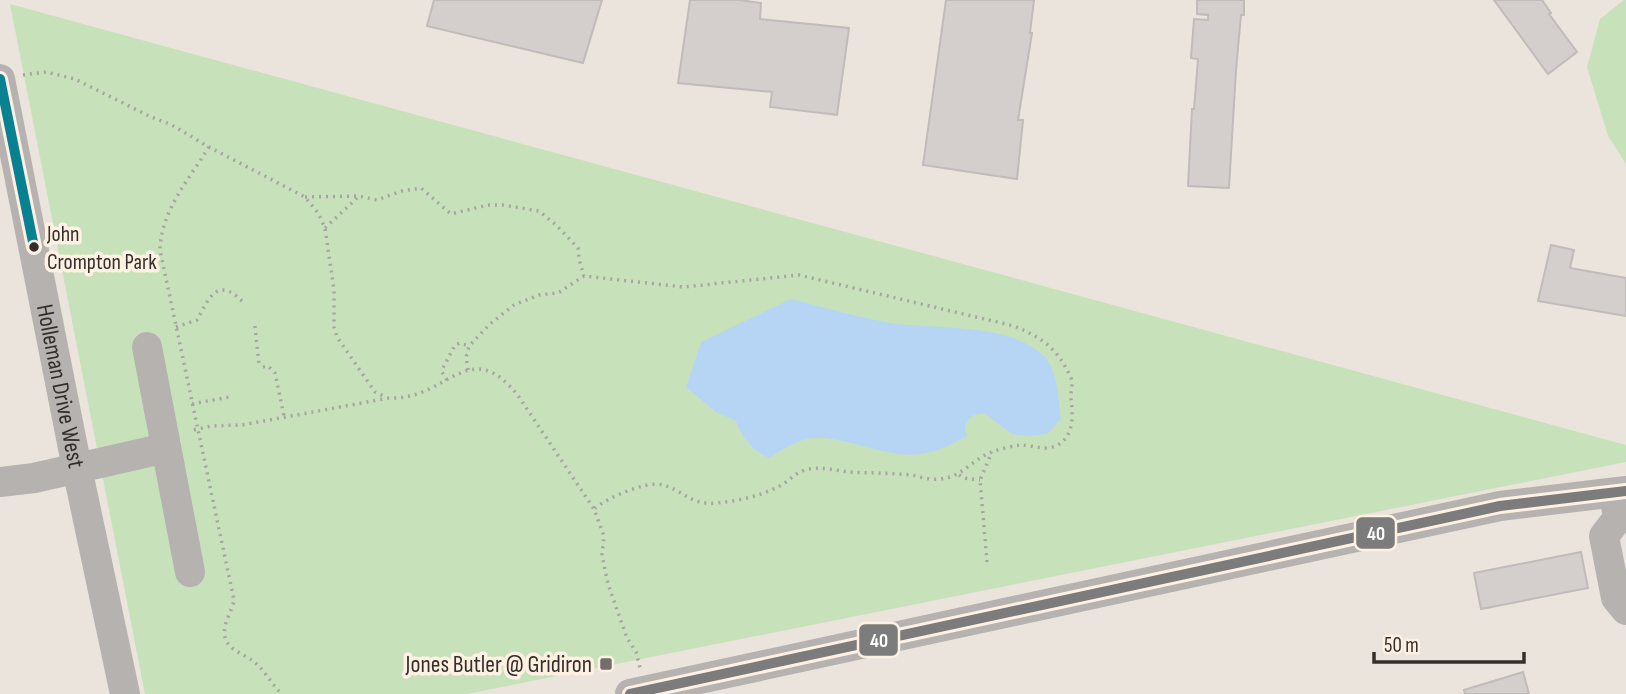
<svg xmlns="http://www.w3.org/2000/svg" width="1626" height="694" font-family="'Sofia Sans Condensed',sans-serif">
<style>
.green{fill:#c7e2ba}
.water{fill:#b6d4f4}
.building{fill:#d4cecc;stroke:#c1bbb9;stroke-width:2}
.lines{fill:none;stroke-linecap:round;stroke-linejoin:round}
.path{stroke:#a7a4a1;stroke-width:3.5;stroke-dasharray:2 5;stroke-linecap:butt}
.minor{stroke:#b5b2b0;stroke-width:30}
.bus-1-casing{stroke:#fef1e3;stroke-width:16}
.bus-2-casing{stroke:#fef1e3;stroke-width:16}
.bus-1{stroke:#7d7c7c;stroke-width:10}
.bus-2{stroke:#088192;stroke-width:10}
.bus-dot{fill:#342f2a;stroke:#fef1e3;stroke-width:2.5}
.poi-dot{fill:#746e68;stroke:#fef1e3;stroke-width:2.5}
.labels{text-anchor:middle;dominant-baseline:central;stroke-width:7;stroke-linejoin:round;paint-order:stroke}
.bus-label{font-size:22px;fill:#342f2a;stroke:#fef1e3;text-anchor:start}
.street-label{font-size:24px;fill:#342f2a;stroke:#fef1e3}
.poi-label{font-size:24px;fill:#342f2a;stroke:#fef1e3;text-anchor:end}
.line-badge{stroke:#fef1e3;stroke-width:2.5}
.badge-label{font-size:19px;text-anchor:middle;font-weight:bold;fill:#fff}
</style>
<rect width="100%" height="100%" fill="#ebe4dc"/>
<!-- green -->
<path class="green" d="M1624 0H1626V164L1608 136 1587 67 1600 19Z
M10 4 1626 445V462L467 694H145Z"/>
<!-- water -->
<path class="water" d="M791 299C822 307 854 316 885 322 933 331 1008 320 1045 357 1057 369 1059 402 1061 419L1047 434 1029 436 1012 434 984 413 974 415C967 420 962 427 967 435L965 437C918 464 900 455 851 443 838 440 826 437 813 438 797 439 782 450 769 458 753 451 742 437 736 421L716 412 686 387 701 342Z"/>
<!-- building -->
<path class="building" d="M434 0H602L583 63 427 26Z
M690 0H739L761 3 760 19 849 28 837 115 770 107 772 92 678 83Z
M946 0H1034L1030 33H1032L1018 120H1023L1017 179 923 165Z
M1197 0H1244V15H1241L1236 70 1229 188 1188 186 1192 109H1194L1198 59 1191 58 1194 19 1208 20V15L1197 14Z
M1494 0H1542L1551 13 1549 14 1577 52 1548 74Z
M1551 245 1574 250 1570 268 1626 278V316L1538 301Z
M1581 552 1588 588 1481 609 1474 573Z
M1523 672 1529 694H1465L1464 690Z"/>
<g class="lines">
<!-- path -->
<path class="path" d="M23 75 46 72 75 79 151 117 170 124 209 147 305 197 318 213 325 228 334 290V327L337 337 375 392 386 397
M209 147C189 179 161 211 160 250L234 600C232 612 222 624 225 637 228 650 244 654 253 661 265 670 271 684 282 694
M305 197 359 196 377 200 402 191 421 188 451 214 488 205H503L539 211 556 225 578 248 579 259 584 276
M325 228 357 198
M255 326 259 365
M176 327 197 320C208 301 216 275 242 301
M263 367 268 366 275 373 284 416
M468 370 466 357 469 346 490 324 514 305 539 295 558 293 584 276 683 287 799 275 1014 326C1043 338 1058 349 1071 378 1074 385 1070 391 1071 399 1074 419 1073 446 1046 448 1037 448 1028 445 1020 445 1012 446 1001 449 994 451 973 458 961 479 938 479 929 480 920 477 912 475 890 473 869 473 848 472 834 470 819 466 805 470 795 473 788 482 778 487 760 496 738 501 717 503 689 505 685 491 663 485 647 480 607 498 594 509
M447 380 442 372 443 368 455 345 460 343 469 346
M192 404 229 397
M194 430 211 426 242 425 389 398C448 401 469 332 519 397L594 509 604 536 602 555 608 584 627 638 636 652 640 668
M959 475 964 478 980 480
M987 562 980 480 992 452"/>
<!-- minor -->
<g class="minor">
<path id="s1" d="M0 79 77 468 125 694"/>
<path d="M147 347 190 572"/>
<path d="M0 482 34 478 166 448"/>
<path d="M1614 493 1618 518 1604 536 1616 598 1626 610"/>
<path d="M630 694 1500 506 1626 491"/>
</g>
<defs>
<path id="bus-1" d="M630 694 1500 506 1626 491"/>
<path id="bus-2" d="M0 79 34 247"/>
</defs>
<!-- bus-1 casing -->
<use href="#bus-1" class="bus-1-casing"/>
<!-- bus-2 casing -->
<use href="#bus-2" class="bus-2-casing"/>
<!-- bus-1 -->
<use href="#bus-1" class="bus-1"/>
<!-- bus-2 -->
<use href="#bus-2" class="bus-2"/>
</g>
<!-- markers -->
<circle class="bus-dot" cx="34" cy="247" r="6"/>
<rect class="poi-dot" x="599" y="657" width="14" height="14" rx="3.5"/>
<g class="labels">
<!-- bus labels -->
<g class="bus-label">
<text x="47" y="234">John<tspan x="47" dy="28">Crompton Park</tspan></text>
</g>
<!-- street labels -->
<g class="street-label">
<text stroke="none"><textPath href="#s1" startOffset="313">Holleman Drive West</textPath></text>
</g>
<!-- poi labels -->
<g class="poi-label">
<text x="592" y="664">Jones Butler @ Gridiron</text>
</g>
</g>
<g class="line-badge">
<rect x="1355" y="516" width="41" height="34" rx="7" fill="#7d7c7c"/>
<rect x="858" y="623" width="41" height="34" rx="7" fill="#7d7c7c"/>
</g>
<g class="badge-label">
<text x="1376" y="540">40</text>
<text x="879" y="647">40</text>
</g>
<!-- scale -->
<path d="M1374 652v10h150v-10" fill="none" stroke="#342f2a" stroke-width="3.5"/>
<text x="1384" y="652" font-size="21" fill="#342f2a" stroke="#fef1e3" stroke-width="5" paint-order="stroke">50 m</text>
</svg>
